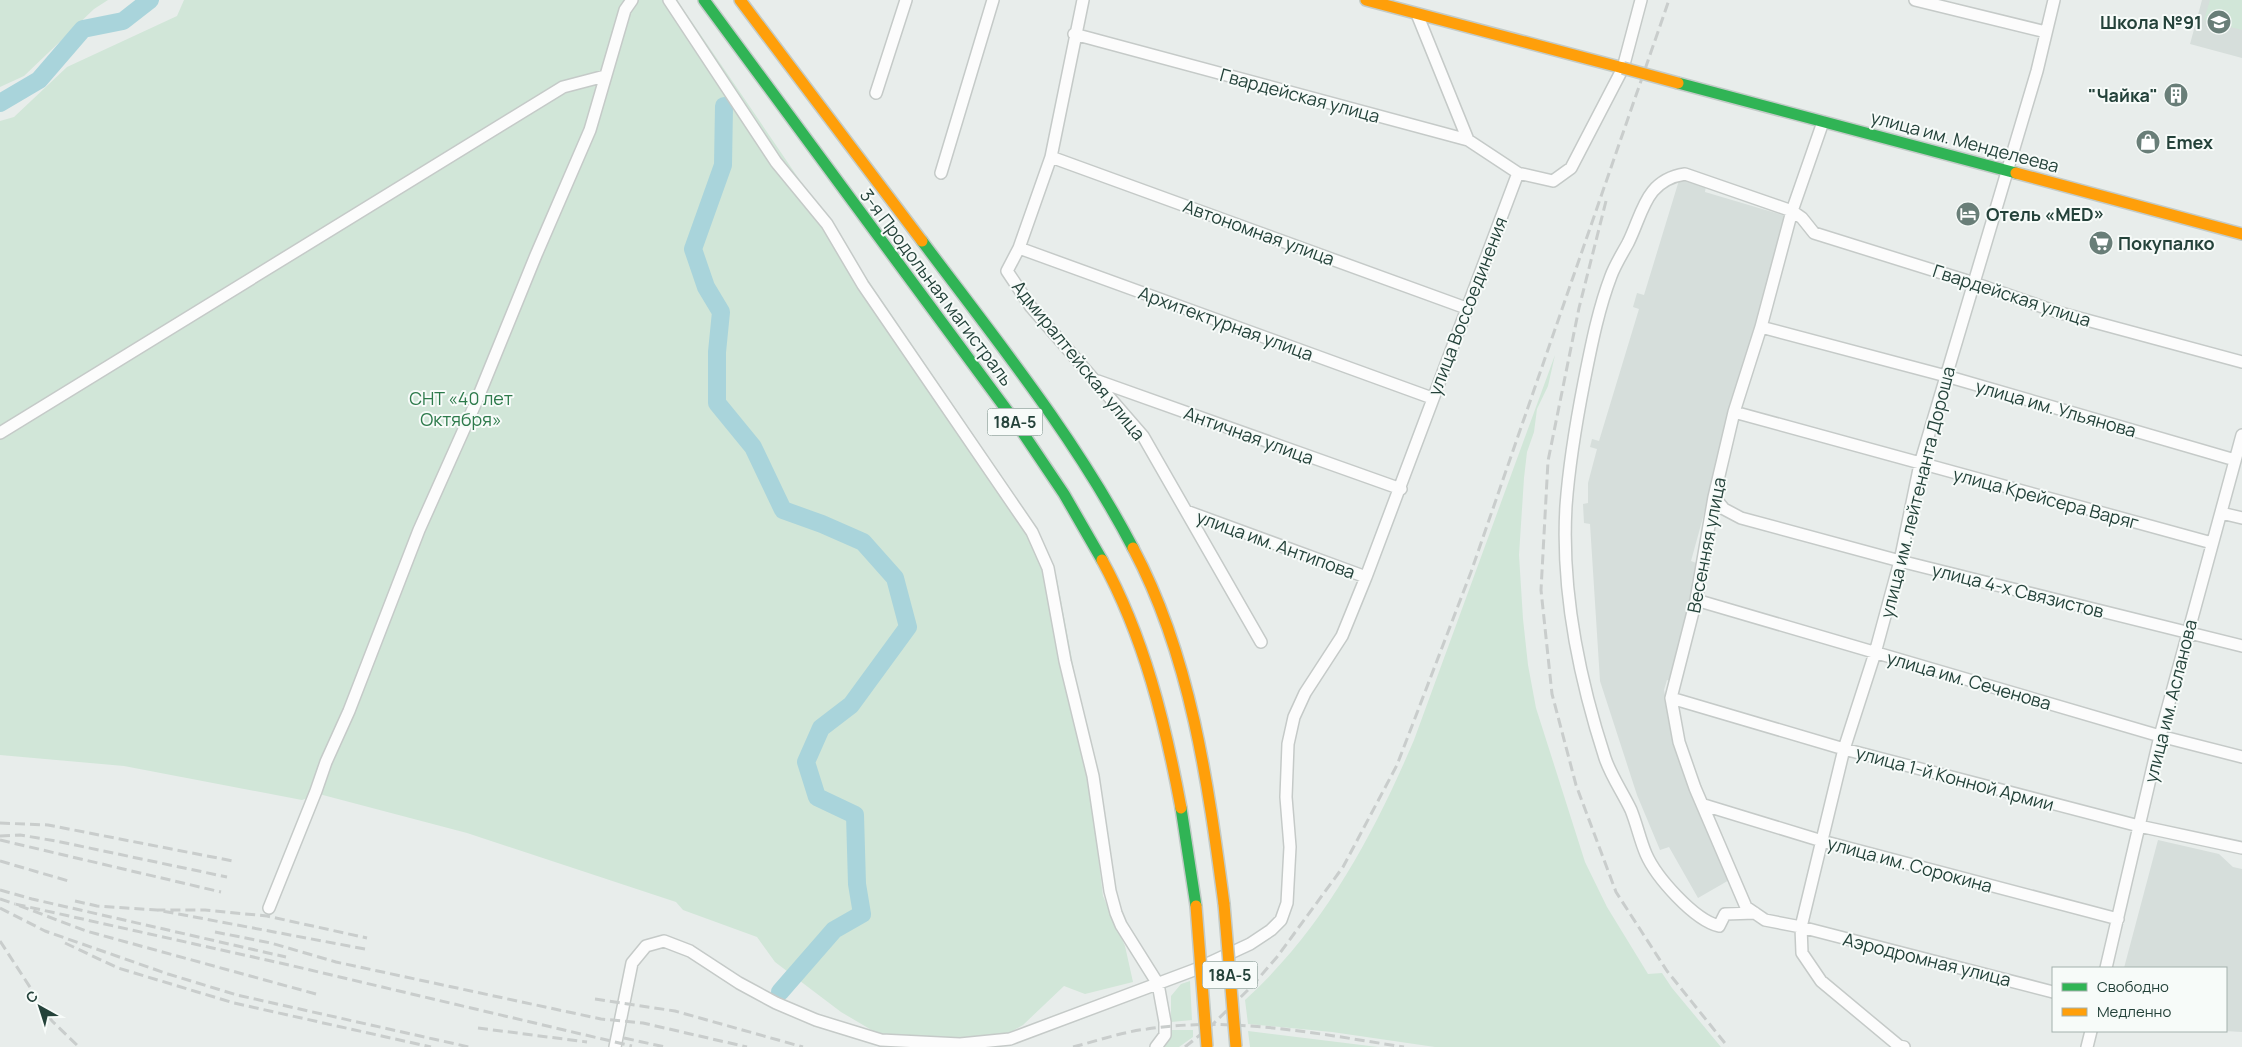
<svg xmlns="http://www.w3.org/2000/svg" width="2242" height="1047" font-family="Manrope,sans-serif">
<style>
.built{fill:#d6dedb}
.green{fill:#d1e6d8}
.lines{fill:none;stroke-linecap:round;stroke-linejoin:round}
.river{stroke:#a9d4db;stroke-width:18}
.street-casing{stroke:#c5cac8;stroke-width:14}
.fast-casing{stroke:#c3cbc8;stroke-width:14}
.slow-casing{stroke:#c3cbc8;stroke-width:14}
.street{stroke:#fcfcfc;stroke-width:11}
.fast{stroke:#30b455;stroke-width:11}
.slow{stroke:#ff9f0a;stroke-width:11}
.rail{stroke:#c9cdcc;stroke-width:3;stroke-dasharray:10 5;stroke-linecap:butt}
.slow-bridge-casing{stroke:#c3cbc8;stroke-width:14;stroke-linecap:butt}
.slow-bridge{stroke:#ff9f0a;stroke-width:11}
.labels{text-anchor:middle;dominant-baseline:central;stroke-width:4;stroke-linejoin:round;paint-order:stroke}
.shield{fill:#f7fbf9;stroke:#637a73;stroke-width:1}
.shield-label{font-size:16px;font-weight:bold;fill:#24423a}
.poi-label{font-size:18px;font-weight:bold;fill:#24423a;stroke:#f7fbf9;text-anchor:start}
.street-label{font-size:18px;fill:#24423a;stroke:#f7fbf9}
.park-label{font-size:18px;fill:#2d7a4b;stroke:#f7fbf9}
</style>
<rect width="100%" height="100%" fill="#e8edeb"/>
<!-- built -->
<path class="built" d="M2202 0H2242V58L2190 44Z
M1680 177 1706 185 1705 192 1786 216 1691 561 1699 564 1671 681 1667 680 1664 690 1674 741 1731 879 1698 898 1669 847 1660 850 1637 795 1600 681 1590 524 1584 523 1583 504 1588 503V483L1597 449 1590 447 1592 439 1599 441 1639 309 1633 307 1637 293 1644 295Z
M2158 840 2219 854 2233 867 2242 869V1032L2225 1031 2226 968H2124Z"/>
<!-- green -->
<path class="green" d="M0 0H108L94 9 24 76 0 87Z
M184 0H677L1037 528 1057 579 1079 697 1103 896 1125 946 1133 982 1085 994 1064 986 1023 1025 1009 1033 960 1038 880 1035 841 1012 775 962 757 937 683 910 676 902 467 833 319 794 302 800 124 766 0 755V121L14 117 67 67 177 16Z
M2210 0H2242V30L2204 20Z
M1555 355 1548 386 1537 409 1534 432 1527 452 1524 478 1519 555 1523 619 1528 665 1536 708 1585 862 1607 907 1648 974 1662 973 1672 988 1721 1047H1435L1332 1032 1248 1024 1245 1000C1323 929 1373 836 1414 740Z
M1190 981 1192 1020 1171 1022V996L1181 984Z
M1171 1030H1193V1037L1179 1047H1162L1170 1038Z
M1248 1031 1378 1047H1250Z"/>
<g class="lines">
<!-- river -->
<path class="river" d="M0 103 39 80 83 29 123 21 150 0
M724 106 723 165 693 249 706 287 721 312 717 352V403L753 447 783 510 822 524 863 542 895 578 908 627 851 705 821 728 806 762 817 797 855 815 857 884 862 914 834 930 780 992"/>
<defs>
<path id="street" d="M669 0 776 162 827 224 863 285 1032 532 1048 568 1065 661 1093 776 1110 891 1116 913 1121 925 1158 984 1165 1022V1035L1156 1047
M1083 0 1051 157 1019 248 1007 271 1031 307 1143 436 1261 642
M1915 0 2046 32
M1417 14 1468 140
M1074 34 1468 140 1518 173 1553 181 1571 168 1623 68 1641 0
M876 93 906 0
M1823 122 1792 211 1761 327 1734 412 1714 497 1696 600 1671 698 1679 742 1695 788 1746 907 1765 920 1801 927 2053 992
M1051 157 1466 308
M941 173 993 0
M1019 248 1432 398
M1761 327 1946 376 2235 460
M1098 381 1401 489
M1734 412 2212 543
M0 433 563 87 605 76
M1714 497 1724 509 1741 518 1900 561 2242 646
M1186 511 1366 577
M2221 513 2242 518
M1696 600 2160 736 2242 757
M1671 698 1844 749 2139 826 2242 848
M1704 805 1822 841 2118 919
M269 908 316 791 326 762 349 711 419 530 477 400 536 255 590 130 625 10 632 0
M1755 913 1725 914 1719 926C1694 920 1656 877 1646 854 1640 840 1637 825 1631 810 1623 793 1611 776 1605 758 1579 678 1561 591 1566 506 1569 465 1576 423 1584 382 1591 347 1598 310 1611 276 1615 265 1622 254 1628 243 1643 213 1645 180 1685 174L1792 211 1802 218 1814 233 1974 283 2057 312 2242 362
M2106 968 2160 736 2242 435
M615 1047 632 963 646 946 664 941 690 951 739 983 776 1003 816 1020 881 1040 960 1044 1010 1039 1194 970 1250 944 1271 930 1281 920 1287 903 1290 847 1286 797 1288 744 1294 717 1305 693 1342 636 1366 577 1518 173
M1904 1047 1899 1046 1821 981 1802 953 1801 927 1844 749 1875 653 1900 561 1920 464 2037 71 2054 0
M2087 1047 2091 1031"/>
<path id="fast" d="M704 0 1017 424 1064 494 1102 560
M1678 83 2016 173
M922 241C997 341 1075 437 1133 548
M1181 808 1196 906"/>
<path id="slow" d="M740 0 922 241
M1366 0 1623 68
M2016 173 2242 234
M1133 548C1191 657 1208 783 1224 904
M1102 560C1144 637 1165 722 1181 808"/>
</defs>
<!-- street casing -->
<use href="#street" class="street-casing"/>
<!-- fast casing -->
<use href="#fast" class="fast-casing"/>
<!-- slow casing -->
<use href="#slow" class="slow-casing"/>
<!-- street -->
<use href="#street" class="street"/>
<!-- fast -->
<use href="#fast" class="fast"/>
<!-- slow -->
<use href="#slow" class="slow"/>
<!-- rail -->
<path class="rail" d="M1606 201 1579 308 1548 461 1541 590 1552 694 1576 785 1616 892 1667 971 1728 1047
M0 823 48 825 233 861
M0 836 20 835 56 841 227 877
M0 840 221 892
M0 861 72 882
M0 890 32 899 286 957
M0 899 15 904
M75 901 97 906 157 910
M0 908 45 931 168 974 237 995 469 1047
M215 932 271 943 336 962 601 1019 643 1023 747 1047
M0 941 52 1021 79 1047
M65 943 118 968 234 1003 431 1047
M365 949 157 910H205L267 916 367 938
M316 994 86 931 15 904 289 965 632 1046
M595 999 675 1011 803 1047
M478 1028 587 1042
M624 1038 665 1047
M1073 1047C1097 1041 1122 1032 1147 1029 1233 1016 1319 1034 1404 1047
M1185 1047 1211 1026 1251 987 1277 957 1343 867 1397 765 1471 572 1669 0"/>
<defs>
<path id="slow-bridge" d="M1623 68 1678 83
M1224 904 1236 1047
M1196 906 1207 1047"/>
</defs>
<!-- slow-bridge casing -->
<use href="#slow-bridge" class="slow-bridge-casing"/>
<!-- slow-bridge -->
<use href="#slow-bridge" class="slow-bridge"/>
</g>
<!-- icons -->
<defs>
<symbol id="school-disc" viewBox="-11 -11 22 22"><circle r="9.5" fill="#697e78" stroke="#f7fbf9"/><path d="M0-5L7-2L0 1L-7-2ZM-4 1L0 2.5L4 1V4Q0 6-4 4Z" fill="#fff"/></symbol>
<symbol id="building-disc" viewBox="-11 -11 22 22"><circle r="9.5" fill="#697e78" stroke="#f7fbf9"/><path d="M-4-6H4V6H1V3H-1V6H-4ZM-2.5-4.3h1.7v1.8h-1.7ZM.8-4.3h1.7v1.8H.8ZM-2.5-1h1.7V.8h-1.7ZM.8-1h1.7V.8H.8Z" fill="#fff"/></symbol>
<symbol id="shop-disc" viewBox="-11 -11 22 22"><circle r="9.5" fill="#697e78" stroke="#f7fbf9"/><path d="M-5-2.5h2.3a2.7 3.5 0 0 1 5.4 0H5L5.5 6h-11ZM-1.5-2.5h3a1.5 2.3 0 0 0-3 0Z" fill="#fff"/></symbol>
<symbol id="hotel-disc" viewBox="-11 -11 22 22"><circle r="9.5" fill="#697e78" stroke="#f7fbf9"/><path d="M-6-4.5h1.5V1H6V5H4.5V3h-9V5H-6ZM-4 0a1.8 1.8 0 1 1 3.6 0ZM.5 0V-2.5h3Q6-2.5 6 0Z" fill="#fff"/></symbol>
<symbol id="supermarket-disc" viewBox="-11 -11 22 22"><circle r="9.5" fill="#697e78" stroke="#f7fbf9"/><path d="M-6-5.5h2.5l.6 2H6L4.5 2H-2.5L-4.4-4H-6ZM-1.5 3.2a1.3 1.3 0 1 0 .1 0ZM3 3.2a1.3 1.3 0 1 0 .1 0Z" fill="#fff"/></symbol>
</defs>
<g fill-rule="evenodd">
<use href="#school-disc" x="2205" y="8" width="28" height="28"/>
<use href="#building-disc" x="2162" y="81" width="28" height="28"/>
<use href="#shop-disc" x="2134" y="128" width="28" height="28"/>
<use href="#hotel-disc" x="1954" y="200" width="28" height="28"/>
<use href="#supermarket-disc" x="2087" y="229" width="28" height="28"/>
</g>
<g class="labels">
<!-- shield labels -->
<g class="shield">
<rect x="987.5" y="408.5" width="55" height="27" rx="4"/>
<rect x="1202.5" y="961.5" width="55" height="27" rx="4"/>
</g>
<g class="shield-label">
<text x="1015" y="422">18А-5</text>
<text x="1230" y="975">18А-5</text>
</g>
<!-- poi labels -->
<g class="poi-label">
<text x="2202" y="22" text-anchor="end">Школа №91</text>
<text x="2158" y="95" text-anchor="end">"Чайка"</text>
<text x="2166" y="142">Emex</text>
<text x="1986" y="214">Отель «MED»</text>
<text x="2118" y="243">Покупалко</text>
</g>
<!-- street labels -->
<g class="street-label">
<text transform="translate(1300 95) rotate(15)">Гвардейская улица</text>
<text transform="translate(1965 141) rotate(15)">улица им. Менделеева</text>
<text transform="translate(1259 232) rotate(20)">Автономная улица</text>
<text transform="translate(937 287) rotate(53)">3-я Продольная магистраль</text>
<text transform="translate(2012 295) rotate(18)">Гвардейская улица</text>
<text transform="translate(1467 306) rotate(-69)">улица Воссоединения</text>
<text transform="translate(1226 323) rotate(20)">Архитектурная улица</text>
<text transform="translate(1079 360) rotate(51)">Адмиралтейская улица</text>
<text transform="translate(2056 408) rotate(16)">улица им. Ульянова</text>
<text transform="translate(1249 435) rotate(20)">Античная улица</text>
<text transform="translate(1917 492) rotate(-76)">улица им. лейтенанта Дороша</text>
<text transform="translate(2046 498) rotate(15)">улица Крейсера Варяг</text>
<text transform="translate(1276 544) rotate(20)">улица им. Антипова</text>
<text transform="translate(1706 545) rotate(-79)">Весенняя улица</text>
<text transform="translate(2018 590) rotate(14)">улица 4-х Связистов</text>
<text transform="translate(1969 680) rotate(16)">улица им. Сеченова</text>
<text transform="translate(2170 701) rotate(-76)">улица им. Асланова</text>
<text transform="translate(1955 778) rotate(15)">улица 1-й Конной Армии</text>
<text transform="translate(1910 864) rotate(15)">улица им. Сорокина</text>
<text transform="translate(1927 959) rotate(14)">Аэродромная улица</text>
</g>
<!-- park labels -->
<g class="park-label">
<text x="461" y="398">СНТ «40 лет<tspan x="461" dy="21">Октября»</tspan></text>
</g>
</g>
<!-- legend -->
<rect x="2052" y="967" width="175" height="65" fill="#f7fbf9" stroke="#a3b1ad"/>
<rect x="2062" y="983" width="25" height="8" fill="#30b455" stroke="#a3b1ad"/>
<text x="2097" y="992" font-size="15" fill="#24423a">Свободно</text>
<rect x="2062" y="1008" width="25" height="8" fill="#ff9f0a" stroke="#a3b1ad"/>
<text x="2097" y="1017" font-size="15" fill="#24423a">Медленно</text>
<!-- north arrow -->
<g transform="translate(40 1007) rotate(321)" stroke="#f7fbf9" stroke-width="4" paint-order="stroke">
<path d="M0-4L9 19L0 12L-9 19Z" fill="#24423a"/>
<text y="-8" font-size="14" font-weight="bold" text-anchor="middle" fill="#24423a">С</text>
</g>
</svg>
